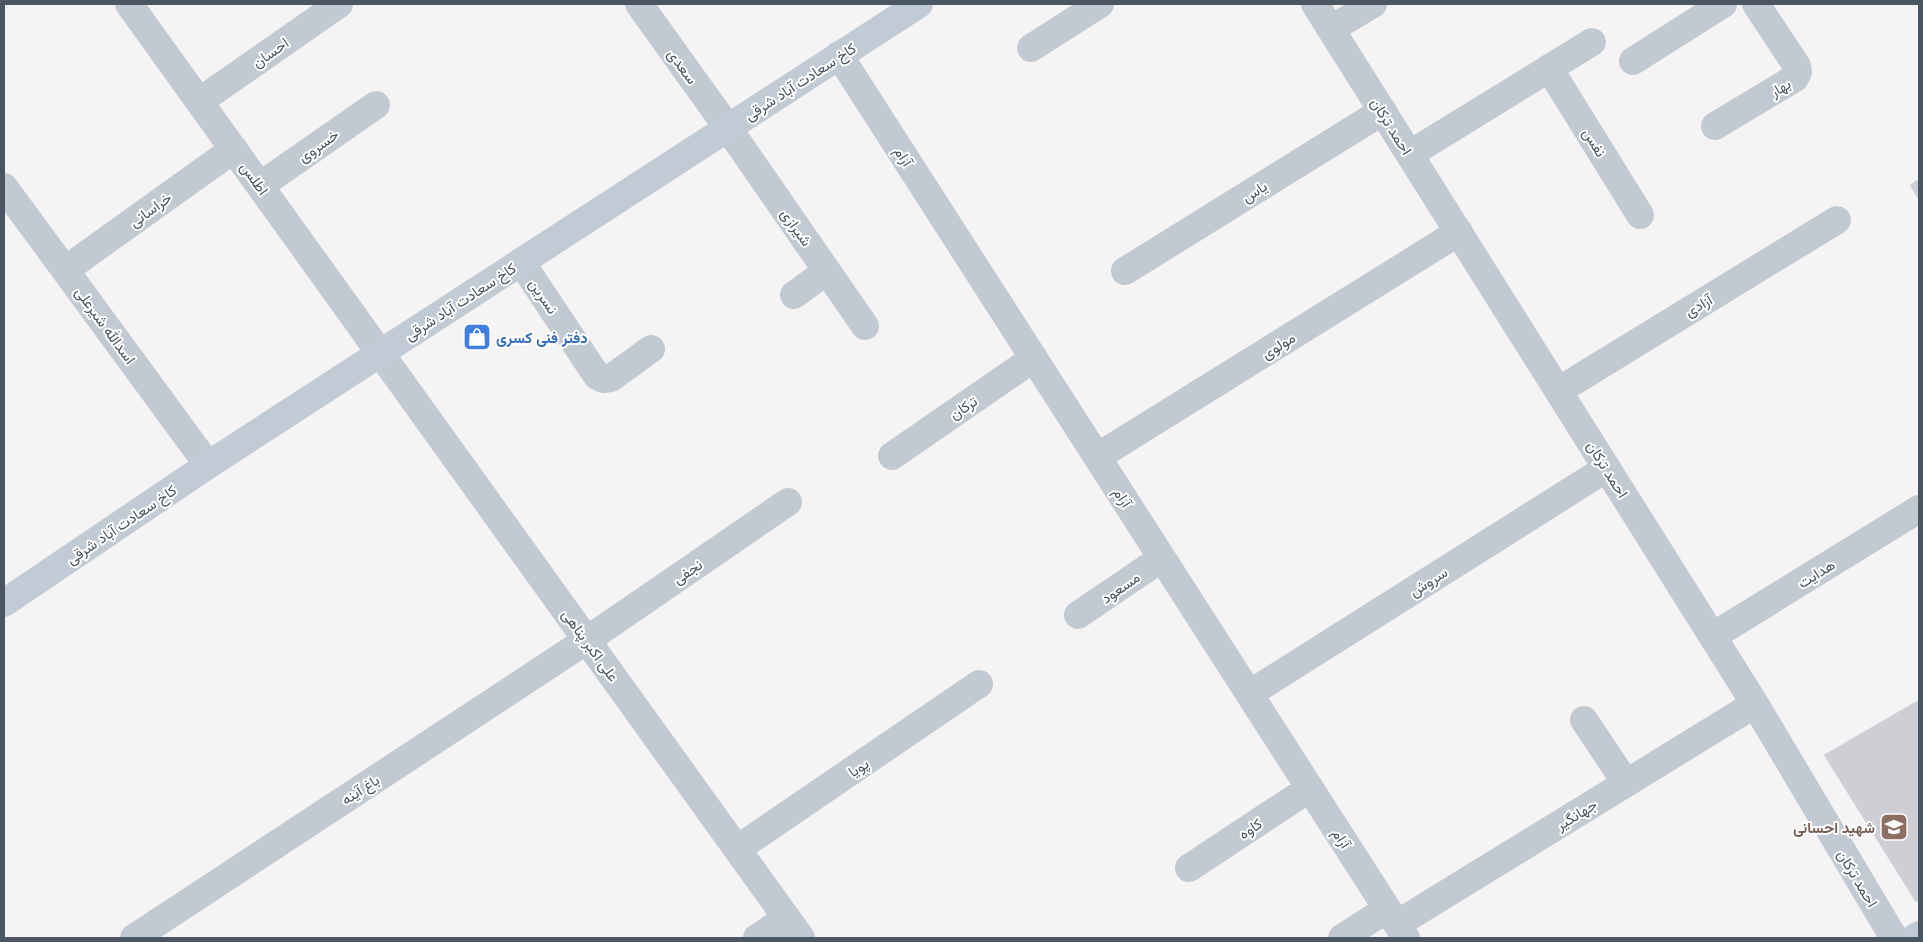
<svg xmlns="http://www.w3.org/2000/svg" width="1923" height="942" font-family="'Open Sans',Vazirmatn,sans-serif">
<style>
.building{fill:#cdcfd5;stroke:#d7d9de}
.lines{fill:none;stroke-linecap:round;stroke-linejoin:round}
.street{stroke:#c1cad2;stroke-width:28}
.secondary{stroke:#c1cbd6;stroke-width:28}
.labels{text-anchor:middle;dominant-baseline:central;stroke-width:4;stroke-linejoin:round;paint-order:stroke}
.street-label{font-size:15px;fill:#4a5661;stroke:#fff}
.shop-label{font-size:15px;font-weight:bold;fill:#366cbe;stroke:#fff;text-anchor:start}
.education-label{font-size:15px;font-weight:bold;fill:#785e54;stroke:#fff;text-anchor:end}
</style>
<rect width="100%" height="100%" fill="#f5f3f3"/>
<!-- building -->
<path class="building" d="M1919 179V200L1910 185Z
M1919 700V900L1916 902 1824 755Z"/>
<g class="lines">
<!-- street -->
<path class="street" d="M129 4 801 938
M639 4 728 128 865 326
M1315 4 1755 704 1894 938
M1331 29 1373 4
M1031 48 1100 4
M839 55 1406 938
M1633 61 1723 4
M1549 68 1640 215
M200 101 339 4
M1715 126 1795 78 1798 72 1797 66 1756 4
M1410 154 1592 42
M261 185 376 105
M4 187 208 465
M521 262 597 376 603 379 611 378 651 349
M65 270 234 149
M1125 271 1383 111
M794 295 827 271
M1558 391 1837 220
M892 456 1034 358
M1097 457 1459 232
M1078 615 1162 558
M1713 636 1919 509
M1249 694 1607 468
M1584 720 1626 783
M737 849 979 684
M1189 868 1310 788
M1397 924 1755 704
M134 938 587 640 788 502
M757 938 787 918
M1342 938 1387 909"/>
<!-- secondary -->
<path class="secondary" d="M4 603 208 465 919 4
M1914 938 1919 935"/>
</g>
<!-- icons -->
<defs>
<symbol id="shop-square" viewBox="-11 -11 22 22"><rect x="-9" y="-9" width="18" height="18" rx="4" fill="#3f7fe0" stroke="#fff"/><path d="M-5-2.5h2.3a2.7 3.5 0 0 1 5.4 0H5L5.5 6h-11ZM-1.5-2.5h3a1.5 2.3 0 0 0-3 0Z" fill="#fff"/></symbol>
<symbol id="school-square" viewBox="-11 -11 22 22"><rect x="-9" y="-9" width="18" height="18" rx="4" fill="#8d6e63" stroke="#fff"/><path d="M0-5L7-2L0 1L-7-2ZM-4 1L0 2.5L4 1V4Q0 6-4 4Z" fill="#fff"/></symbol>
</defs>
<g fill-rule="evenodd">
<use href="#shop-square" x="461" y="321" width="32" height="32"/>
<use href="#school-square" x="1878" y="811" width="32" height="32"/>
</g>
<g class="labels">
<!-- street labels -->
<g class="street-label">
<text transform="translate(270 52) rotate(-35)">احسان</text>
<text transform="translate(683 66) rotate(54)">سعدی</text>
<text transform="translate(800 81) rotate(-33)">کاخ سعادت آباد شرقی</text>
<text transform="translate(1780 87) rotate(-31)">بهار</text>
<text transform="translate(1392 126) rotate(58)">احمد ترکان</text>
<text transform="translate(1595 142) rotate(58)">نفس</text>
<text transform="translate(318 145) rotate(-35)">خسروی</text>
<text transform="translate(904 156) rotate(57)">آرام</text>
<text transform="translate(255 178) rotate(54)">اطلس</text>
<text transform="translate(1254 191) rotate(-32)">یاس</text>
<text transform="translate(150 209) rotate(-36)">خراسانی</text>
<text transform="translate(797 227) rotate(55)">شیرازی</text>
<text transform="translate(544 296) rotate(56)">نسرین</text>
<text transform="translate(460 301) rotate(-33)">کاخ سعادت آباد شرقی</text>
<text transform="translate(1698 305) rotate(-31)">آزادی</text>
<text transform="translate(106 325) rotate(54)">اسدالله شیرعلی</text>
<text transform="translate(1278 345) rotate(-32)">مولوی</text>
<text transform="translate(963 407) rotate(-34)">ترکان</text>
<text transform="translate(1608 469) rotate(58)">احمد ترکان</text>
<text transform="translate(1123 497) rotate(57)">آرام</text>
<text transform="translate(121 524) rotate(-34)">کاخ سعادت آباد شرقی</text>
<text transform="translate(687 571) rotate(-34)">نجفی</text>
<text transform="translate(1816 573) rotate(-32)">هدایت</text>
<text transform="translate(1428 581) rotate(-32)">سروش</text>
<text transform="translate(1120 587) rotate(-35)">مسعود</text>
<text transform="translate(591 645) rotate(54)">علی اکبر پناهی</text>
<text transform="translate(858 767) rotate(-34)">پویا</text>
<text transform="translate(360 789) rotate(-33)">باغ آینه</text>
<text transform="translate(1576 814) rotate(-32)">جهانگیر</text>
<text transform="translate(1250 828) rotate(-33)">کاوه</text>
<text transform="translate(1342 838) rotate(57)">آرام</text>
<text transform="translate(1858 878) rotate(59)">احمد ترکان</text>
</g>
<!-- shop labels -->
<g class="shop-label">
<text x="496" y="337">دفتر فنی کسری</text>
</g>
<!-- education labels -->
<g class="education-label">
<text x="1875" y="827">شهید احسانی</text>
</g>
</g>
<!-- border -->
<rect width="1923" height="942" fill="none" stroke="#4a5661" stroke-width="10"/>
</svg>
